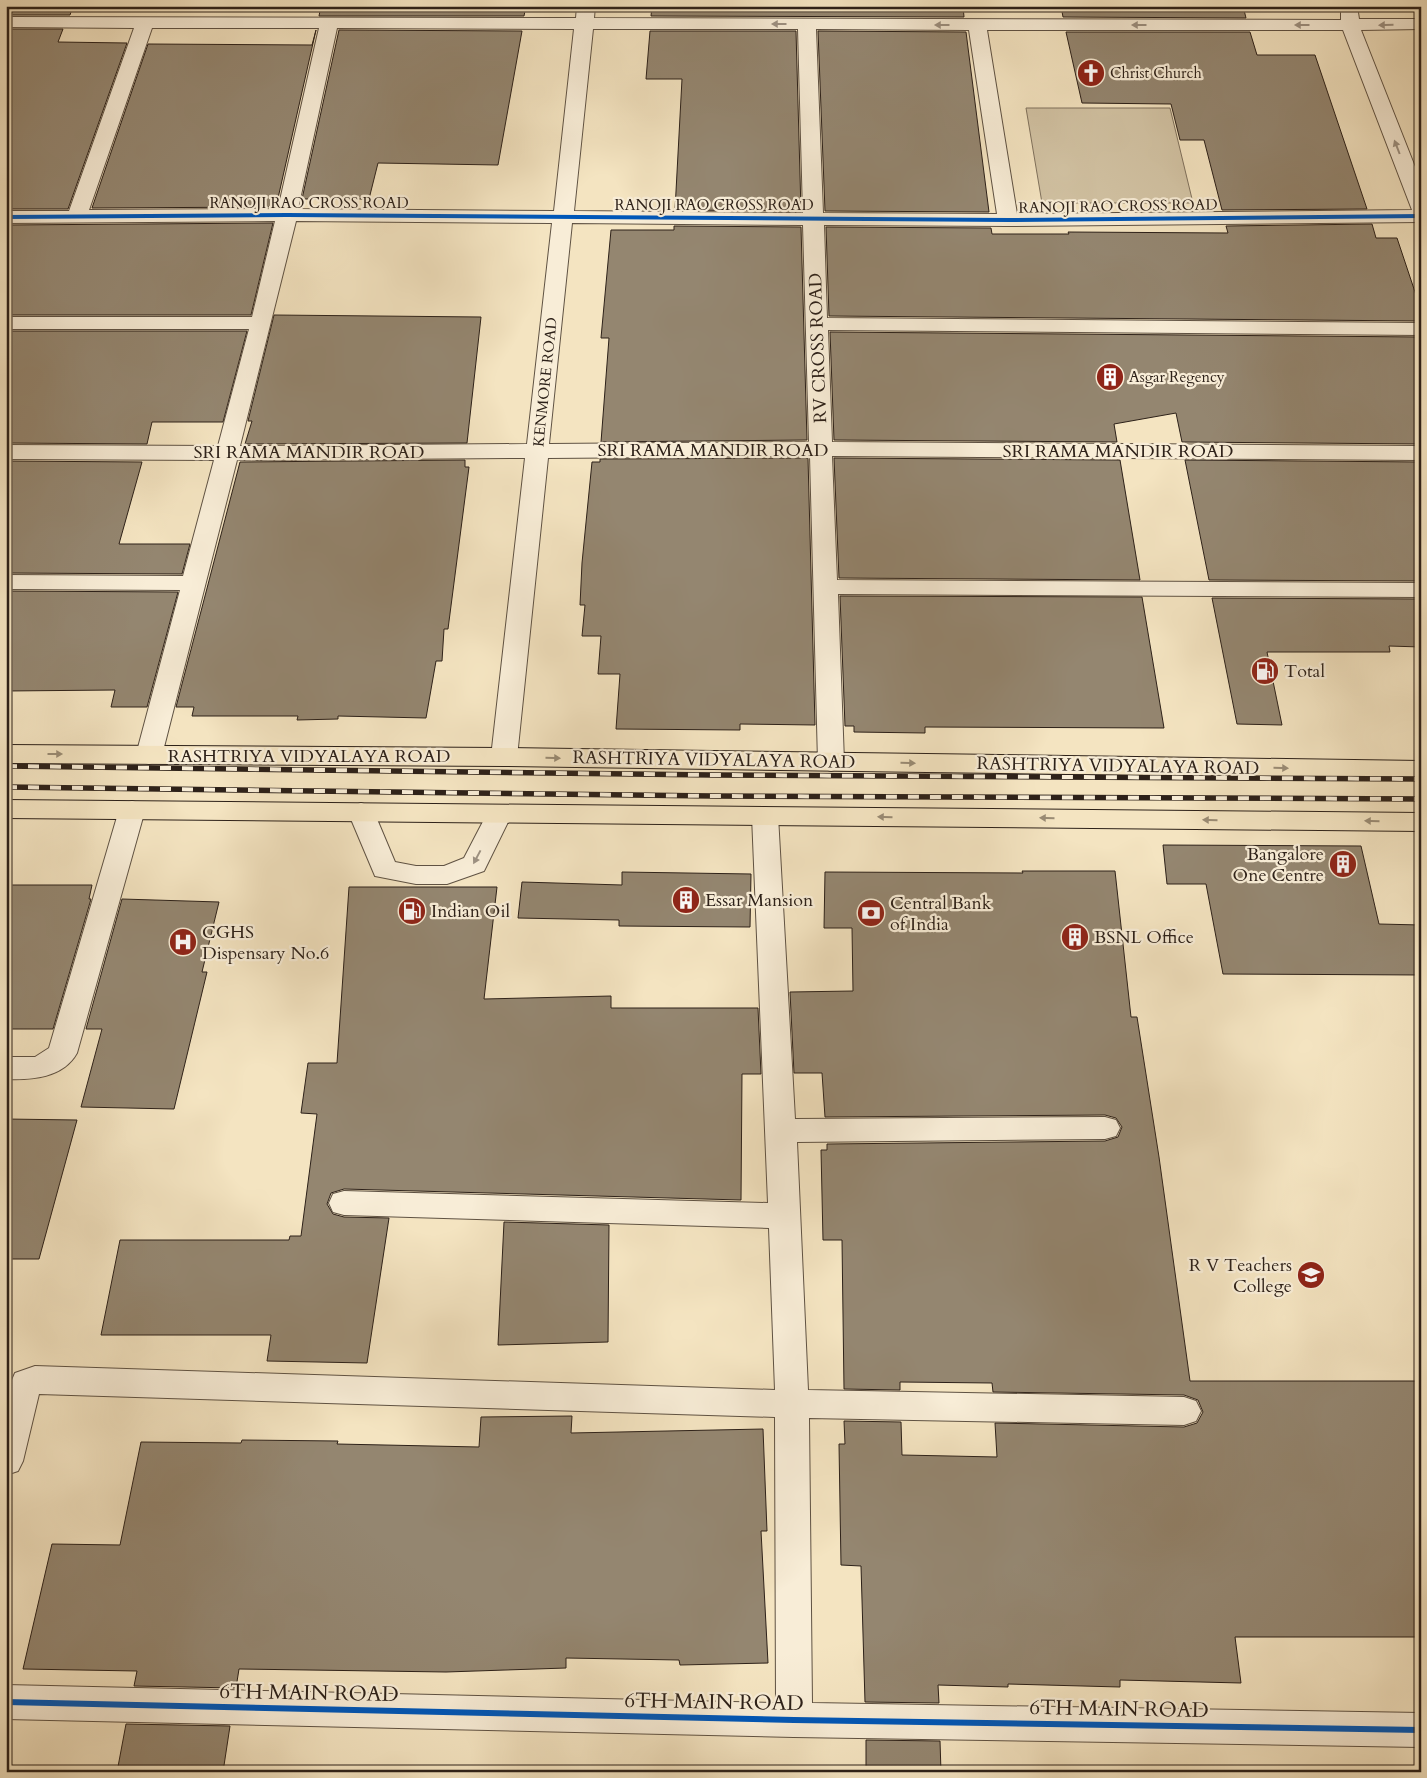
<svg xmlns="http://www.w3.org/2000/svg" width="1427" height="1778" font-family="Cardo,serif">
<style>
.green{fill:#d2c3a4;stroke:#80725e}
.building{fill:#948670;stroke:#2d2119}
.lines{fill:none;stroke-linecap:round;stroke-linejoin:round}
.minor-casing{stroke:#5f5243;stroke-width:2}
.major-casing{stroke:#2d2119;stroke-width:2}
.minor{fill:#f8edd7;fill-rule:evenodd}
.major{fill:#f4e4c1;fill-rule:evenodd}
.rail-casing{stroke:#2d2119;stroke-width:5.5}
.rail{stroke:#f8edd7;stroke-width:4;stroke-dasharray:11;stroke-linecap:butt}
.cycleway-far1-casing{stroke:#f8edd7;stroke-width:6}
.cycleway-casing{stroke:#f8edd7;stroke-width:9}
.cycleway-far1{stroke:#0057b8;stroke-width:4}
.cycleway{stroke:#0057b8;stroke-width:6}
.oneway{fill:#9d9182}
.oneway2{fill:#9a8c75}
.labels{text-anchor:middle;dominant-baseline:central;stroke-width:4.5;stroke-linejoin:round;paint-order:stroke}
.far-poi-label{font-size:15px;fill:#2d2119;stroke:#f8edd7;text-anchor:start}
.far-street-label{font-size:15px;fill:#2d2119;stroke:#f8edd7}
.street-label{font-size:18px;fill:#2d2119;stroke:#f8edd7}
.poi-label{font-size:18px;fill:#2d2119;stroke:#f8edd7;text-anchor:start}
.near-street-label{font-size:21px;fill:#2d2119;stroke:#f8edd7}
</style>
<rect width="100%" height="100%" fill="#f4e4c1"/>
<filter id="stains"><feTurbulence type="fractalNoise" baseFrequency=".004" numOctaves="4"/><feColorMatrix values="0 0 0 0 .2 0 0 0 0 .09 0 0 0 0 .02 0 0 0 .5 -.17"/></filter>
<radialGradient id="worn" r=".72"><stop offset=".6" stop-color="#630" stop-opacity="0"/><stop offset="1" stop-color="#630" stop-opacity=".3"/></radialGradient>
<!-- green -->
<path class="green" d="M1026 108H1170L1193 203H1042Z"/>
<!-- building -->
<path class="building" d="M6 6H73L70 15H6Z
M321 6H526L524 16H319Z
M652 6H963L964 17 651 16Z
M1061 6H1243L1246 18 1063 17Z
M6 29H63L58 42 127 43 68 209H6Z
M316 30 276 207 92 208 148 44 312 45Z
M339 30 522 31 498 165 378 163 369 199H302Z
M650 31H796L801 211 675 210 682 79H646Z
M818 31 966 32 989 212 825 211Z
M1066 32H1250L1257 55H1315L1367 209 1222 210 1204 140H1180L1171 104 1082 103Z
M273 223 251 315H6V225Z
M1372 224 1376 238H1397L1421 310V321L829 316 826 227 991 228 992 234H1069L1068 232 1228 233 1226 226Z
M674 226 801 227 807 440 601 442 609 338H601L611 230H674Z
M274 315 481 317 467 443 245 444 252 421H248Z
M6 331H247L223 422H152L147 444 6 443Z
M830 332 1421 337V444L1182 442 1176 413 1114 424 1117 442 834 440Z
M808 458 815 725 740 724V730L616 729 620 674H598L601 636H582L585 605H580L582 563 592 462H600V459Z
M834 458 1120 460 1140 580 839 578Z
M465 460V467H469L448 629H444L442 661H436L426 718 338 716V719L297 720 298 716H192L194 707H176L240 462Z
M1185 460 1421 462V581L1209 580Z
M6 461 142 462 119 544H190L182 574 6 573Z
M6 591 178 592 147 707H111L115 690 6 691Z
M840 596 1142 597 1164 728 925 727V733L854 732V726H845Z
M1212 598 1421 599V647L1389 646 1390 652H1267L1282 725 1237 724Z
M1163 845 1361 846 1379 924 1421 925V975L1223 974 1206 884H1167Z
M1022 871H1115L1131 1017H1137L1159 1157 1190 1381H1421V1637H1235L1241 1683 1120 1680V1687L1008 1684V1687L938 1685 939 1703 865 1702 861 1566 841 1565 839 1444H845L844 1421 901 1422 902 1455 997 1457 995 1423 1184 1427 1197 1423 1203 1412 1198 1400 1184 1395 993 1392 992 1383 900 1382V1390L844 1389 842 1240H823L821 1150H827V1144L1105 1141 1118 1137 1122 1127 1116 1118 1105 1115 825 1117 822 1073H794L790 992 853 991 852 928H824L825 872 1023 873Z
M622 872 751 874 750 927 619 926V920L518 918 522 882 622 885Z
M6 885H92L89 899H91L53 1029H6Z
M349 887H497L484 999 611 996V1008H758L761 1074H742L741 1200 344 1189 331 1193 327 1204 333 1214 344 1217 389 1218 367 1363 267 1361 271 1335H101L120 1240H289L290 1236H301L317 1114 301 1113 308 1063H337Z
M122 899 219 902 202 972H207L174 1109 81 1107 102 1029H86Z
M6 1119 77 1120 39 1259H6Z
M504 1222 609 1225 608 1342 498 1345Z
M572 1416 571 1433 763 1429 767 1531H761L768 1663 680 1665 679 1660 566 1658V1668L446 1672 239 1669 236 1688 134 1686 137 1671 23 1669 52 1544 120 1545 141 1442 241 1443 242 1440 338 1441 337 1444 479 1447 481 1417Z
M126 1724 230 1726 223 1772H117Z
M866 1740 940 1741 941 1772H866Z"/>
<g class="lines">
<defs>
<path id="minor" d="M577 6H595L594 18 1341 20V6H1357L1359 19H1421V29L1361 30 1421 182V222L1008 226 824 225 827 318 1421 323V335L828 330 832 442 1421 446V460L832 456 837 580 1421 583V597L838 594 844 762 840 768 831 771 822 768 818 762 810 456 548 458 517 757 513 763 504 766 495 763 491 757 525 458 237 460 162 755 158 761 149 764 140 761 136 755 180 590 6 589V575L183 576 214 460 6 459V445L218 446 249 329H6V317H252L275 221 6 223V211H69L134 28 6 27V17L576 18ZM152 28H319L278 209 89 210ZM337 28 574 29 554 211 298 209ZM593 29H798L803 213 574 211ZM816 29 969 30 997 214 823 213ZM987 30H1343L1412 210 1017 214ZM296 221 552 223 527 444 240 446ZM572 223 803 225 809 442 549 444Z
M132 801 141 804 145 810 77 1053C63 1078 32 1080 6 1079V1057H35L49 1048 119 810 123 804Z
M361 803 370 806 374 812 395 862 416 866H444L464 858 490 808 499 805 508 808 512 814 484 871 447 884H416L375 876 348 812 352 806Z
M765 807 774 810 778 816 795 1119 1105 1117 1116 1120 1120 1128 1116 1136 1105 1139 797 1142 808 1390 1184 1397 1196 1401 1201 1411 1196 1421 1184 1425 809 1418 812 1703 1421 1713V1747L794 1737 6 1719V1685L776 1703 775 1417 39 1394 23 1461 18 1471 6 1475V1394L15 1373 35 1366 775 1390 769 1228 344 1215 333 1212 329 1203 333 1194 344 1191 768 1203 752 816 756 810Z"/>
<path id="major" d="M6 745 504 748 1421 761V779L504 766 6 763Z
M6 800 1421 813V831L6 818Z"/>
</defs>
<!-- minor casing -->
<use href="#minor" class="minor-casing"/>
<!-- major casing -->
<use href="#major" class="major-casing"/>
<!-- minor -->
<use href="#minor" class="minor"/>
<!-- major -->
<use href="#major" class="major"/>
<defs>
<path id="rail" d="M6 766 713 775 1421 779
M6 787 713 796 1421 799"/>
</defs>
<!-- rail casing -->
<use href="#rail" class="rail-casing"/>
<!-- rail -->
<use href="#rail" class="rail"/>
<defs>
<path id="cycleway-far1" d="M6 217 287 215 1008 220 1421 216"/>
<path id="cycleway" d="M6 1702 794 1720 1421 1730"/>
</defs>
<!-- cycleway-far1 casing -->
<use href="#cycleway-far1" class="cycleway-far1-casing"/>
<!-- cycleway casing -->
<use href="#cycleway" class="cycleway-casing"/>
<!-- cycleway-far1 -->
<use href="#cycleway-far1" class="cycleway-far1"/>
<!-- cycleway -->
<use href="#cycleway" class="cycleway"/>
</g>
<!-- one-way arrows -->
<defs><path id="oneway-solid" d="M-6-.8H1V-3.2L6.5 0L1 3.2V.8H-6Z" transform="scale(1.25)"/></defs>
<g class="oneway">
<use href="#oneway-solid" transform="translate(779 24) rotate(-180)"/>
<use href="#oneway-solid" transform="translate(942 25) rotate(-180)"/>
<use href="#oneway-solid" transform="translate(1139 25) rotate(-180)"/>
<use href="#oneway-solid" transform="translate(1302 25) rotate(-180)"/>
<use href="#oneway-solid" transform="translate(1386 25) rotate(179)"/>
<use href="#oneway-solid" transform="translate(1397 147) rotate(-111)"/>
<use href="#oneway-solid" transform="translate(477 857) rotate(118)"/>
</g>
<g class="oneway2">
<use href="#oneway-solid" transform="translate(55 754)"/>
<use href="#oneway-solid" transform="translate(553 758) rotate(1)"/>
<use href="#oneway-solid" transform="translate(908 763) rotate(1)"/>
<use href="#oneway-solid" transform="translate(1281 768) rotate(1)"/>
<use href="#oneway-solid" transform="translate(885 817) rotate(-179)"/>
<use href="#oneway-solid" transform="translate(1047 818) rotate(-179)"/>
<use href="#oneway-solid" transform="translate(1210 820) rotate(-179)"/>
<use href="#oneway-solid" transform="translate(1372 821) rotate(-179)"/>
</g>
<!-- icons -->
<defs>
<symbol id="church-disc" viewBox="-11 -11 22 22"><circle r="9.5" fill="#8f2418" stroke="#f8edd7"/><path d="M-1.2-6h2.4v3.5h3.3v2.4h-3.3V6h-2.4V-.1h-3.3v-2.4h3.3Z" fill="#fff"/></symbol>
<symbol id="building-disc" viewBox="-11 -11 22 22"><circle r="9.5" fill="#8f2418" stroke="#f8edd7"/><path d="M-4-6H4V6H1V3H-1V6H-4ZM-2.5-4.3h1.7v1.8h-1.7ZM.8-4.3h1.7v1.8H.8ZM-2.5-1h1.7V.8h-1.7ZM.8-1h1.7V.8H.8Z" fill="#fff"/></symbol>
<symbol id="fuel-disc" viewBox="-11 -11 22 22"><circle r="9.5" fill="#8f2418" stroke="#f8edd7"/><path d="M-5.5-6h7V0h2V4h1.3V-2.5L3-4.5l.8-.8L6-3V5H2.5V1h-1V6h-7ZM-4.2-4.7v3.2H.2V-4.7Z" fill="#fff"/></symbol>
<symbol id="bank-disc" viewBox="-11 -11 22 22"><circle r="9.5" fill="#8f2418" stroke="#f8edd7"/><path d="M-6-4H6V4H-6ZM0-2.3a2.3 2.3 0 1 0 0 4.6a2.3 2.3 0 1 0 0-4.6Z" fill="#fff"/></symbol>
<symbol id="hospital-disc" viewBox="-11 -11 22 22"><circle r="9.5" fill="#8f2418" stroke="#f8edd7"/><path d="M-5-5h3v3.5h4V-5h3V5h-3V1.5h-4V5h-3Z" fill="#fff"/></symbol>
<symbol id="university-disc" viewBox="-11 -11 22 22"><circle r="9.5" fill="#8f2418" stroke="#f8edd7"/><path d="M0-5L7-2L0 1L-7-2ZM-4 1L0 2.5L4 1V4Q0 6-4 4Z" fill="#fff"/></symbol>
</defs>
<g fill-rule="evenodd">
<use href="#church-disc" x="1075" y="57" width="32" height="32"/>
<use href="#building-disc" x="1094" y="361" width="32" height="32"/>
<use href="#fuel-disc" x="1249" y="655" width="32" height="32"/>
<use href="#building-disc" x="1327" y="848" width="32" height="32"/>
<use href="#building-disc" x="670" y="884" width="32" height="32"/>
<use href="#fuel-disc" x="396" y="895" width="32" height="32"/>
<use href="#bank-disc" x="855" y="897" width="32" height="32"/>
<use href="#building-disc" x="1059" y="921" width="32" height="32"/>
<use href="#hospital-disc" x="167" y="926" width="32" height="32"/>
<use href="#university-disc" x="1295" y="1259" width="32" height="32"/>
</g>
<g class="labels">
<!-- far-poi labels -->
<g class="far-poi-label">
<text x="1110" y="73">Christ Church</text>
<text x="1129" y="377">Asgar Regency</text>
</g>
<!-- far-street labels -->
<g class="far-street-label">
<text x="309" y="203">RANOJI RAO CROSS ROAD</text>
<text x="714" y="205">RANOJI RAO CROSS ROAD</text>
<text transform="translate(1118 206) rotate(-1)">RANOJI RAO CROSS ROAD</text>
<text transform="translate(545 382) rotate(-84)">KENMORE ROAD</text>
</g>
<!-- street labels -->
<g class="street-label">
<text transform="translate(818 348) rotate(-92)">RV CROSS ROAD</text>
<text x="713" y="450">SRI RAMA MANDIR ROAD</text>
<text x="1118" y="451">SRI RAMA MANDIR ROAD</text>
<text x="309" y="452">SRI RAMA MANDIR ROAD</text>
<text x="309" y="756">RASHTRIYA VIDYALAYA ROAD</text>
<text transform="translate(714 760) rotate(1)">RASHTRIYA VIDYALAYA ROAD</text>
<text transform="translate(1118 766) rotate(1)">RASHTRIYA VIDYALAYA ROAD</text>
</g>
<!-- poi labels -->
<g class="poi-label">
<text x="1284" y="671">Total</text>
<text x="1324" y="854" text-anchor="end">Bangalore<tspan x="1324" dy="21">One Centre</tspan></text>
<text x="705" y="900">Essar Mansion</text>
<text x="890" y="903">Central Bank<tspan x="890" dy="21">of India</tspan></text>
<text x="431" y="911">Indian Oil</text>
<text x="202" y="932">CGHS<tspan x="202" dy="21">Dispensary No.6</tspan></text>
<text x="1094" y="937">BSNL Office</text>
<text x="1292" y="1265" text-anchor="end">R V Teachers<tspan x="1292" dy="21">College</tspan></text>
</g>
<!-- near-street labels -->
<g class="near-street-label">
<text transform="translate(309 1693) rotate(1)">6TH MAIN ROAD</text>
<text transform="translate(714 1702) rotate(1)">6TH MAIN ROAD</text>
<text transform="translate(1119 1709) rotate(1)">6TH MAIN ROAD</text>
</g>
</g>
<!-- margin -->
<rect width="1427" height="1778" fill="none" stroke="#f4e4c1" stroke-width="25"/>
<rect x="8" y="8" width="1412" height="1763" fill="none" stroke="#2d2119" stroke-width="2.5"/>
<rect x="12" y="12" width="1402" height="1753" fill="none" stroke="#2d2119"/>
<rect width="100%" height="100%" filter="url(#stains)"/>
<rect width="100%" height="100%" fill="url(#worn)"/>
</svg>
